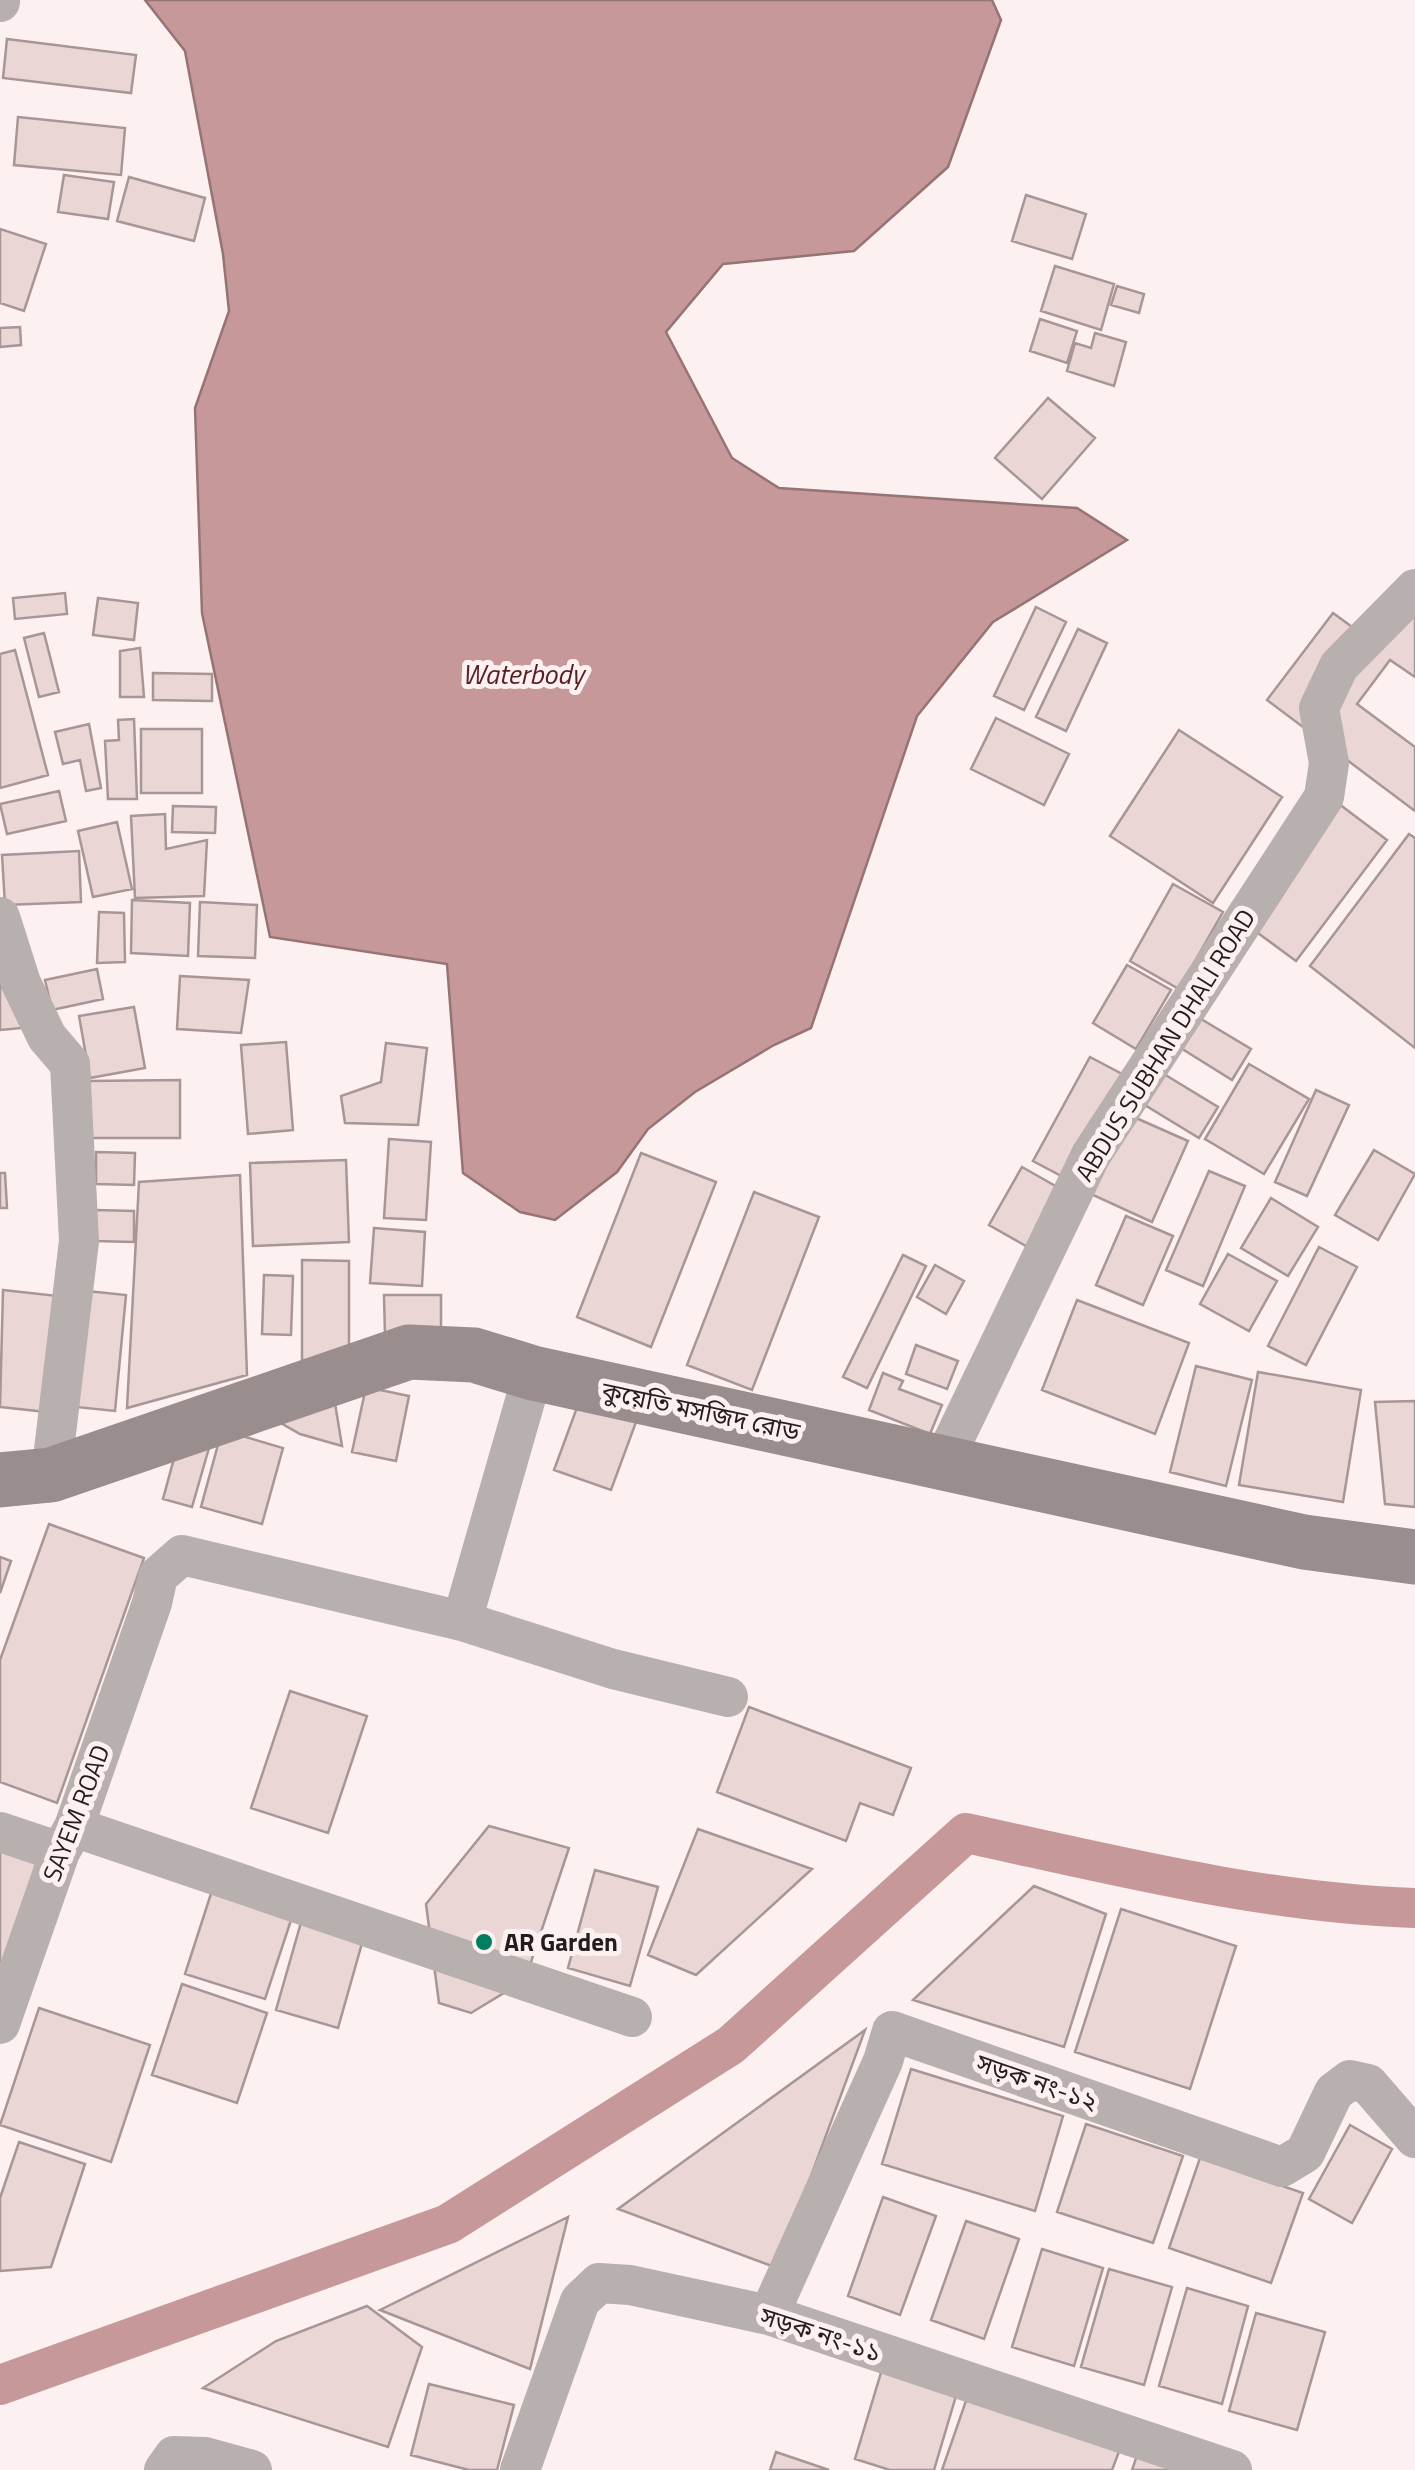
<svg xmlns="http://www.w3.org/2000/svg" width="1415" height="2470" font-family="'Titillium Web','Noto Sans Bengali',sans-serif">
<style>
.water{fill:#c79899;stroke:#967374;stroke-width:2.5}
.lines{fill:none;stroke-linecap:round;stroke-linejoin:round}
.canal{stroke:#c79899;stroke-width:40}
.building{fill:#ebd6d6;stroke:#a89595;stroke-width:2.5}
.street{stroke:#b8afaf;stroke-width:40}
.secondary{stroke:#9a8d8d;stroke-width:55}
.poi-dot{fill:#007e5d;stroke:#fdf0f0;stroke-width:4}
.labels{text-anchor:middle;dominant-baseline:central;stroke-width:10;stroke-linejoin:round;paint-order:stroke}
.street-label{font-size:25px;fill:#241d1d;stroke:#fdf0f0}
.poi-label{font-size:25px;font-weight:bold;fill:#241d1d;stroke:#fdf0f0;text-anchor:start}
.water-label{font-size:28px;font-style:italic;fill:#591f25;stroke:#fdf0f0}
</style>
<rect width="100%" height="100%" fill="#fdf0f0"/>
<!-- water -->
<path class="water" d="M145 0H992L1001 20 948 167 854 251 723 264 666 332 732 458 779 488 1077 508 1127 540 993 622 917 716 811 1028 774 1045 695 1092 648 1129 617 1172 555 1220 520 1212 463 1173 447 964 270 937 202 613 195 408 229 311 223 254 185 51Z"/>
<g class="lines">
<!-- canal -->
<path class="canal" d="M0 2385 448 2224 731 2045 966 1833C1114 1865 1263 1903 1415 1908"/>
</g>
<!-- building -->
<path class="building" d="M7 39 136 55 131 93 3 78Z
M18 117 125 128 121 175 14 165Z
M64 175 114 182 108 219 58 212Z
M129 177 205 198 194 241 117 221Z
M1026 195 1086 214 1072 259 1012 241Z
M0 229 46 244 24 311 0 303Z
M1055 266 1114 284 1101 330 1041 311Z
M1117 286 1144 294 1139 313 1111 305Z
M1040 319 1077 331 1067 363 1030 351Z
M20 327 21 345 0 347V328Z
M1095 333 1126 342 1114 386 1067 371 1075 343 1091 348Z
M1048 398 1095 438 1042 499 995 458Z
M65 593 67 614 15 619 13 598Z
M98 598 138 603 134 640 93 635Z
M1415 600V677L1390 660 1357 704 1415 747V811L1267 700 1333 613 1359 632Z
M1036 607 1066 622 1024 710 994 696Z
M1078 629 1107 643 1066 731 1036 717Z
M44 633 59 692 39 697 24 638Z
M140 648 144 697H120V651Z
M15 650 48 775 0 788V654Z
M153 673 212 674V701L153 700Z
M996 718 1069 754 1044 805 971 769Z
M134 719 137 799H108L105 741 119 740 118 720Z
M89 724 101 788 86 791 80 760 63 764 55 732Z
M141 729H202V793H141Z
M1179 730 1282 797 1213 903 1110 836Z
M59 791 66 821 7 834 0 804Z
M1339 804 1387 840 1296 961 1247 925Z
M173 806 216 807 215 833 172 832Z
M165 814 166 849 207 840 204 896 135 898 131 816Z
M117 822 132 889 93 897 78 831Z
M1409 834 1415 838V1048L1310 966Z
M79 851 81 902 5 905 2 855Z
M1173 884 1223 912 1179 989 1130 961Z
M132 900 190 903 188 956 131 953Z
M200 902 257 905 255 958 198 956Z
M99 912 124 913 125 962 97 963Z
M1127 965 1171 990 1136 1049 1093 1023Z
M97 969 103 999 52 1010 45 980Z
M180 976 249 980 241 1033 177 1029Z
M0 982 22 1028 0 1030Z
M134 1007 145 1068 90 1078 79 1016Z
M1186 1010 1251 1049 1232 1080 1168 1040Z
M286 1042 293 1130 248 1134 241 1045Z
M386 1043 427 1048 418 1125 345 1123 341 1096 381 1082Z
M1090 1057 1124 1075 1067 1179 1033 1161Z
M1249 1064 1309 1099 1264 1174 1205 1139Z
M1154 1068 1218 1107 1199 1138 1135 1099Z
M180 1080V1138H89V1081Z
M1316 1090 1349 1105 1307 1196 1275 1182Z
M1118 1110 1188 1141 1152 1222 1082 1190Z
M389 1139 431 1142 426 1220 384 1218Z
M1374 1150 1415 1174 1378 1240 1335 1215Z
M96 1152 135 1153 134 1185 96 1184Z
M641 1153 716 1182 651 1347 577 1317Z
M346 1160 349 1242 253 1246 250 1163Z
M1022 1167 1066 1192 1033 1250 989 1225Z
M1209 1171 1245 1186 1203 1286 1166 1270Z
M0 1173H5L7 1208H0Z
M240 1175 247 1375 127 1408 139 1182Z
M754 1192 819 1217 752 1390 687 1365Z
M1271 1198 1318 1227 1288 1276 1241 1248Z
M95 1210 134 1211V1242L94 1241Z
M1126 1216 1173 1236 1143 1305 1096 1285Z
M374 1228 425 1232 422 1286 370 1283Z
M1319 1247 1357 1267 1306 1365 1268 1346Z
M1228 1254 1277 1281 1249 1331 1200 1304Z
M903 1255 926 1266 867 1388 843 1377Z
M302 1260 349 1261V1360H302Z
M935 1265 964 1281 946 1314 917 1297Z
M264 1275 293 1276 291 1335 262 1334Z
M3 1290 58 1296 47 1412 0 1407Z
M87 1291 126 1295 115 1411 76 1407Z
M384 1295H441V1335H385Z
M1077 1300 1189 1343 1155 1434 1042 1390Z
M916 1345 958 1361 947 1389 906 1374Z
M1196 1366 1252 1380 1226 1486 1170 1472Z
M1258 1372 1361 1390 1343 1502 1239 1485Z
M883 1373 903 1381 899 1389 942 1405 930 1434 869 1410Z
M366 1387 409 1396 396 1461 352 1452Z
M334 1397 342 1446 300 1434 265 1414Z
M1415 1401V1507L1385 1504 1375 1402Z
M579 1402 636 1422 611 1490 554 1470Z
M222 1430 283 1448 262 1524 201 1507Z
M179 1440 209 1448 192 1507 163 1499Z
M49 1524 144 1558 57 1803 0 1782V1660Z
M0 1557 11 1561 0 1593Z
M290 1691 367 1716 328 1833 251 1808Z
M749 1707 911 1768 893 1815 860 1803 846 1841 717 1792Z
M489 1826 569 1848 525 1980 471 2013 439 2003 426 1904Z
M698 1829 812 1869 696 1975 648 1955Z
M0 1850 37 1863 0 1970Z
M595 1870 658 1887 630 1986 568 1968Z
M217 1875 297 1902 265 1999 185 1974Z
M1034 1886 1106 1914 1064 2047 913 2000Z
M1121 1909 1236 1946 1190 2089 1075 2052Z
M304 1912 366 1929 338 2028 276 2010Z
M182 1984 267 2013 237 2103 152 2075Z
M39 2008 150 2045 111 2162 0 2125Z
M865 2030 777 2268 618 2209Z
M911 2069 1063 2116 1035 2211 882 2164Z
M1086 2124 1183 2156 1153 2243 1057 2212Z
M1350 2125 1392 2149 1352 2223 1309 2199Z
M19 2142 85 2164 51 2267 0 2271V2198Z
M1200 2158 1303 2193 1271 2283 1169 2248Z
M883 2197 936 2216 900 2315 848 2296Z
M568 2217 530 2369 380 2310Z
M966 2221 1019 2239 984 2339 931 2320Z
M1042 2249 1103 2268 1074 2366 1012 2347Z
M1109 2269 1172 2287 1144 2385 1081 2367Z
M1187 2288 1248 2306 1222 2404 1159 2386Z
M367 2306 422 2347 388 2447 203 2388 276 2341Z
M1256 2313 1325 2332 1297 2430 1229 2411Z
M883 2366 958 2389 934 2470H890L855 2459Z
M429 2384 514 2405 497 2470H469L411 2455Z
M968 2395 1120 2449 1112 2470H942Z
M1141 2444 1216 2470H1132Z
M776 2452 829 2470H770Z"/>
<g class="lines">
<!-- street -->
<path class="street" d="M0 2V0
M0 917 21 983 47 1037 70 1064 79 1241 51 1475
M942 1464 1091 1155 1324 797 1329 763 1319 708 1339 666 1415 589
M462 1621 533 1373
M74 1827 632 2017
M0 1832 60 1852
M0 2024 60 1852 74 1827 152 1603 158 1576 182 1555 462 1621 613 1669 728 1697
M769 2315 883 2061 892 2031 1282 2167 1305 2153 1334 2092 1350 2080 1368 2084 1415 2138
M164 2470 174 2456 205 2457 252 2470
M520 2470 580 2301 599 2283 630 2285 769 2315 1232 2470"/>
<!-- secondary -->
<path class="secondary" d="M0 1480 51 1475 409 1352 474 1355 533 1373 1304 1542 1415 1557"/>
</g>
<!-- markers -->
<circle class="poi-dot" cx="484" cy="1942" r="10"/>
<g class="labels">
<!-- street labels -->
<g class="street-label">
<text transform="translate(1165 1045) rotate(-58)">ABDUS SUBHAN DHALI ROAD</text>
<text transform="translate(701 1411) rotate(12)">কুয়েতি মসজিদ রোড</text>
<text transform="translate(76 1813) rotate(-69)">SAYEM ROAD</text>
<text transform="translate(1037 2082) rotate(19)">সড়ক নং-১২</text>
<text transform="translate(821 2334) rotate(18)">সড়ক নং-১১</text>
</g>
<!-- poi labels -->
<g class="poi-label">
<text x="504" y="1942">AR Garden</text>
</g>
<!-- water labels -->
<g class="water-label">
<text x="523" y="673">Waterbody</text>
</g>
</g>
</svg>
